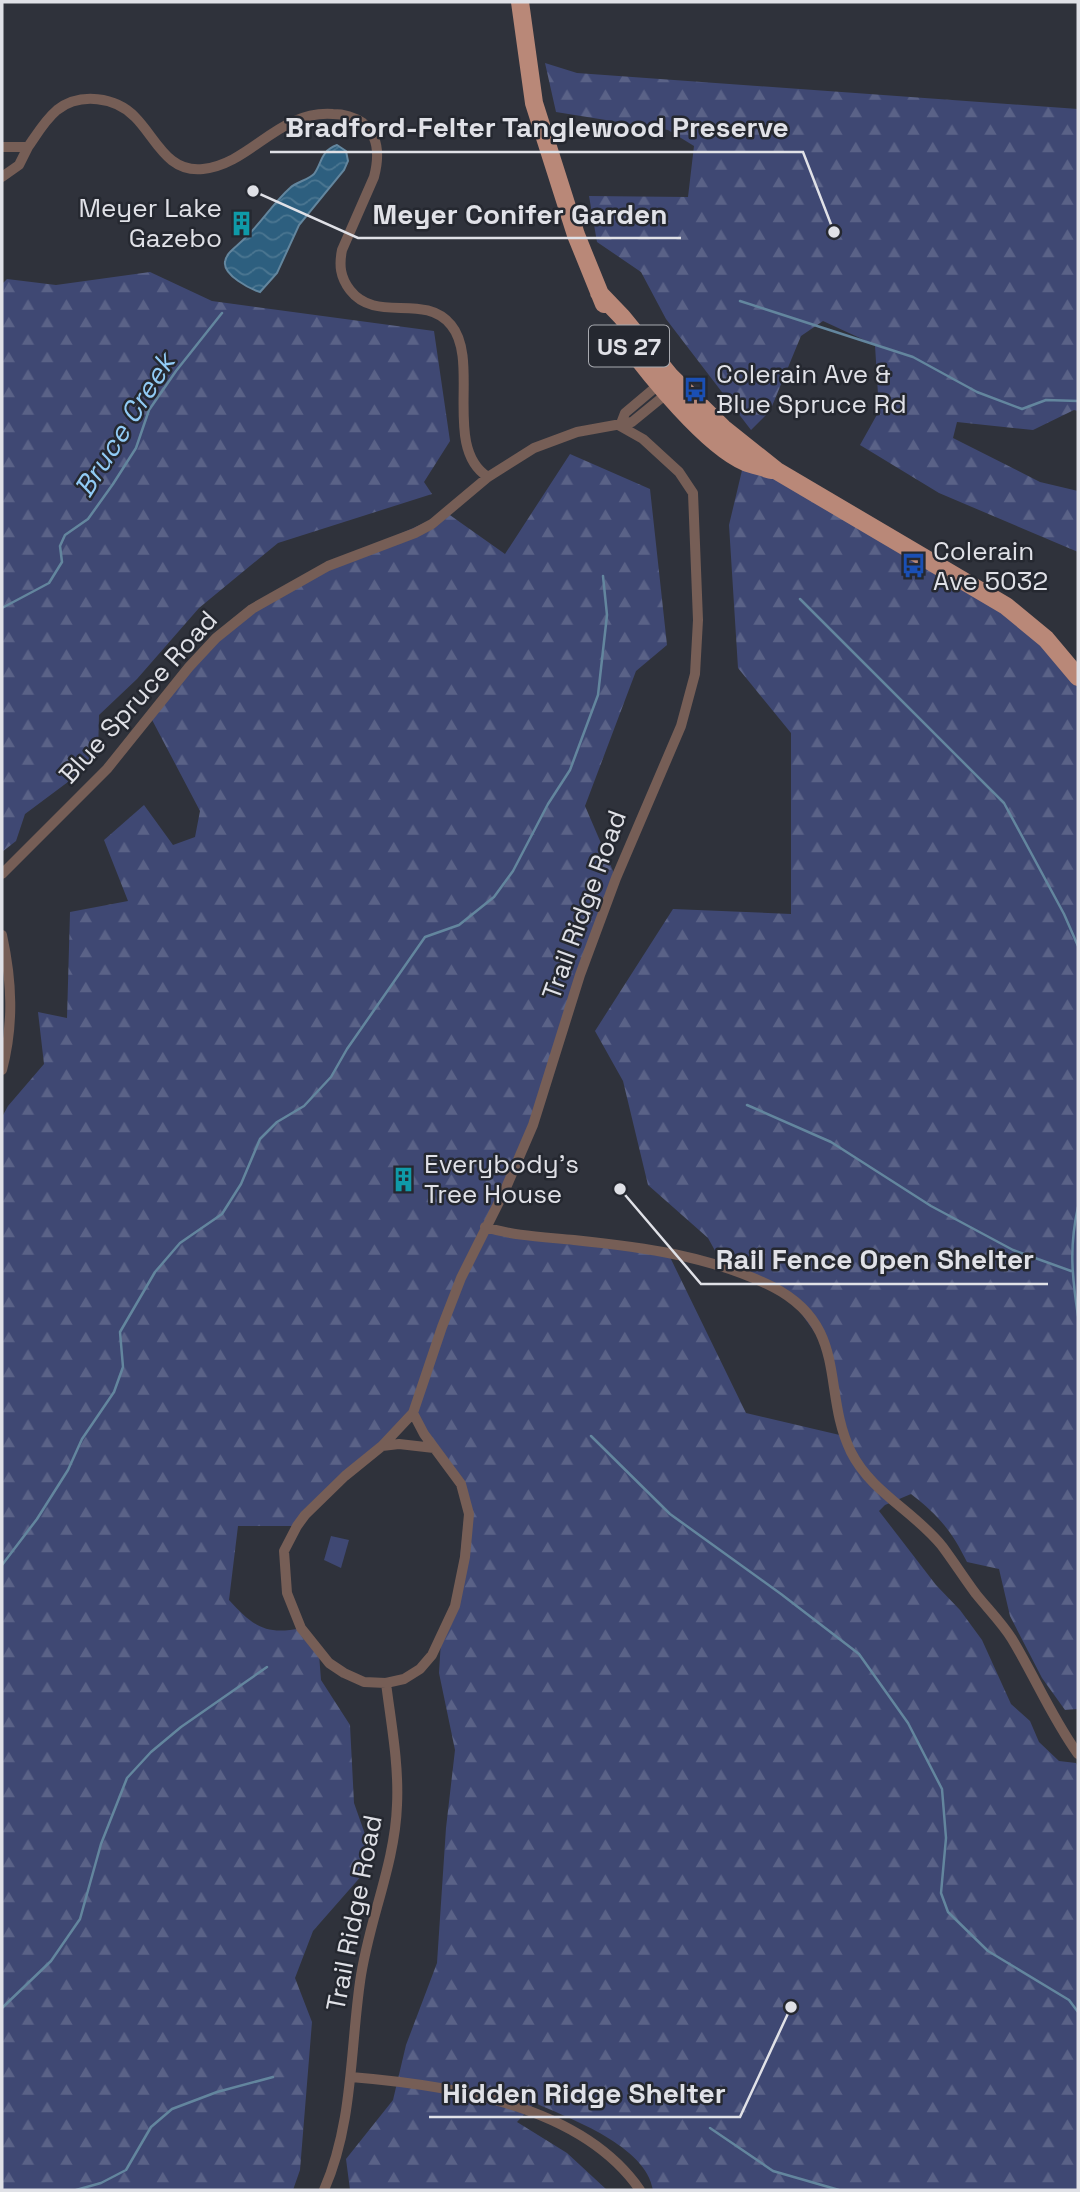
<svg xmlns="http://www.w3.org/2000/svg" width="1080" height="2192" font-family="'Space Grotesk',sans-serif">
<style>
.green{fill:#3f4873}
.forest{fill:url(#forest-firs)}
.water{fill:url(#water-waves);stroke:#63869e;stroke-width:2}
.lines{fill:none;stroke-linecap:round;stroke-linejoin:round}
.stream{stroke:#63869e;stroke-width:2.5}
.minor{stroke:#765e56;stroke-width:10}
.primary{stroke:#b98878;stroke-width:18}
.labels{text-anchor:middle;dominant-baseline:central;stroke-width:5;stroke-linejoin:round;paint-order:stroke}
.shield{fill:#252830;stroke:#a8aab0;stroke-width:2}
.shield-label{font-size:24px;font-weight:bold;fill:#e0e1e7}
.poi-label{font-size:26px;fill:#e0e1e7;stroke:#252830;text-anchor:start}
.street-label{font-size:26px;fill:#e0e1e7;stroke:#252830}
.water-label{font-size:28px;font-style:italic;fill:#91cbf5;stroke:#252830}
.leader{fill:none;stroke:#e0e1e7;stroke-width:2.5}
.callout-dot{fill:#e0e1e7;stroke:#252830;stroke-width:2.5}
.callout-label{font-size:28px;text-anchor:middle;font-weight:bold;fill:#e0e1e7;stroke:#252830;stroke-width:5;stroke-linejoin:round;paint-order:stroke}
</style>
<defs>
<pattern id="forest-firs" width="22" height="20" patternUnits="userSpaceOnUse" patternTransform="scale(1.75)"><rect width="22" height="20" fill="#3f4873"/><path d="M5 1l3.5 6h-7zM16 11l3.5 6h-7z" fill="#5a6287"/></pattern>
<pattern id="water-waves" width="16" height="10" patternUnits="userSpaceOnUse" patternTransform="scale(1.75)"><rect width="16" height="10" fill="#2d5f7f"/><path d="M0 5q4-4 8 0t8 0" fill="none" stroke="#4b7691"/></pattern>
</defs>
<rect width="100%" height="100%" fill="#2f323b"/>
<!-- green -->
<path class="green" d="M331 1536 349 1540 341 1568 324 1560Z"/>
<!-- forest -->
<path class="forest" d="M545 63 577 73 1078 109V411L1074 410 1033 430 957 422 953 438 1040 482 1078 491V552L939 493 860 445 879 411 875 345 823 321 801 336 770 411 751 430 666 319 641 272 597 242 589 196 688 197 694 146 668 130 556 112Z
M150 272 212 301 434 331 450 441 424 482 432 494 278 543 199 608 137 679 99 715 98 755 80 773 25 814 16 841 2 852V284L7 279 56 285Z
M570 454 650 489 667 645 636 671 585 806 616 878 545 1087 485 1227 667 1251 746 1413 844 1436 828 1351 791 1299 724 1267 708 1238 648 1185 623 1081 595 1031 673 909 791 914V733L738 668 729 525 744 462 1006 606 1078 677V1709L1065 1710 1042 1678 1010 1616 999 1569 967 1562C951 1530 939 1516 911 1494L885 1505 879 1511 936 1585 960 1610 982 1640 1011 1704 1030 1721 1039 1742 1059 1761 1076 1763 1078 1767V2190H653C646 2146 571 2119 535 2103L517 2122 567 2153 607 2190H350L346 2159 393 2100 406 2045 437 1963 446 1828 455 1750 439 1673 441 1640 455 1606 466 1501 413 1414 297 1526H238L229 1600C252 1625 265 1636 301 1628L319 1654 321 1680 350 1725 354 1803 366 1837 363 1874 313 1931 295 1978 312 2022 300 2170 293 2190H2V1117L8 1106 44 1064 38 1012 67 1018 70 912 128 901 104 840 144 805 173 845 195 837 200 811 150 716 230 626 357 553 447 513 505 554Z"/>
<!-- water -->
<path class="water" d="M337 145 346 151 348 161 344 170 299 225 277 273 260 292C250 289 223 275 225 262 226 253 236 247 242 241 261 224 273 203 290 188 296 182 308 180 314 174 322 164 320 151 337 145Z"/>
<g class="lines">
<!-- stream -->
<path class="stream" d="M740 301 913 357 977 392 1022 409 1046 400 1078 401
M800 599 1004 803 1064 914 1078 946
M2 608 49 583 62 562 60 546 65 535 88 519 113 484 136 448 149 410 176 371 222 313
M747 1105 831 1142 931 1206 1013 1250 1071 1271
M1078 1207C1069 1247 1072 1276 1078 1316
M591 1436 670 1514 781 1594 859 1654 908 1723 942 1789 946 1838 941 1893 948 1912 988 1951 1069 2000 1078 2012
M2 1565 37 1519 68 1470 82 1439 114 1392 123 1367 120 1332 155 1272 180 1243 222 1214 241 1184 260 1139 277 1122 304 1106 331 1077 347 1049 425 937 459 925 494 897 513 871 548 804 570 770 598 695 607 615 603 576
M2 2008 51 1961 80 1919 101 1844 127 1778 151 1752 181 1727 267 1667
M710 2128 773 2171 839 2190
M76 2190 101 2183 126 2170 151 2127 172 2109 217 2092 273 2077"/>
<!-- minor -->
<path class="minor" d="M2 147H28L19 165 2 177
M28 147C37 134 45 120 57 110 80 92 116 97 135 117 156 138 167 173 203 169 251 164 278 110 333 114 344 114 354 117 363 123 380 137 379 158 374 177L342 250C339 265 340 277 350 290 376 324 424 292 451 325 481 361 442 448 488 477
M620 426 625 413 663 381
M2 874 107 769 189 667 216 638 252 609 328 566 415 533 432 524 488 477 534 448 577 432 632 422 670 391
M2 935C12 981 14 1024 2 1070
M485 1227C514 1236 544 1237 574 1240 642 1247 711 1256 773 1287 850 1327 821 1391 851 1452 871 1492 915 1512 942 1546 954 1562 964 1578 976 1594 988 1609 1002 1623 1012 1639 1035 1677 1052 1718 1078 1754
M413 1413 424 1434 461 1484 469 1514 465 1557 455 1606 432 1655 420 1669 404 1679 386 1683 364 1682 344 1673 329 1663 301 1628 287 1593 284 1551 297 1526 305 1515 345 1476 382 1446 413 1413 442 1327 461 1278 505 1190 533 1125 580 975 616 878 681 726 695 674 698 620 693 493 679 472 643 439 620 426
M382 1446 399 1444 434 1448
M351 2077C448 2085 581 2104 640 2190
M324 2190C353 2124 350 2052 360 1982 368 1922 395 1865 397 1805 399 1764 391 1723 386 1683"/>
<!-- primary -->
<path class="primary" d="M520 2 534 103 576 235 604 304
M599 293 622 317 670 376 723 428 777 471 1006 606 1046 639 1078 677
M624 340C649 374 707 446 745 462 753 465 762 467 771 470"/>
</g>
<!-- icons -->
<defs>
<symbol id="building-bare" viewBox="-9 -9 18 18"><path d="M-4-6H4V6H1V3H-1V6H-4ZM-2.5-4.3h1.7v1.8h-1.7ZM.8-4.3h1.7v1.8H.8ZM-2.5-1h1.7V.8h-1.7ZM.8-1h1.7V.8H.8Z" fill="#0f9aa8" stroke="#252830" stroke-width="2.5" paint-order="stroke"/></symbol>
<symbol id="bus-bare" viewBox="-9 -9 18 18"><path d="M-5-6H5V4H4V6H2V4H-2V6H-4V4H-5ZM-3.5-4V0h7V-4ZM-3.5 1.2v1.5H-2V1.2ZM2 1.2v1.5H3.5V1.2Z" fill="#1a4fb4" stroke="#252830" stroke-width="2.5" paint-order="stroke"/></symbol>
</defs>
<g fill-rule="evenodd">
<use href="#building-bare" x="224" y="206" width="35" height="35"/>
<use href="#bus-bare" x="678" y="372" width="35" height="35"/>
<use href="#bus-bare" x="896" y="548" width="35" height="35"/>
<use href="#building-bare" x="386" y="1162" width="35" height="35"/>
</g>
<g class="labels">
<!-- shield labels -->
<rect class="shield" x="589" y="325.5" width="80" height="41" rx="5"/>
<g class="shield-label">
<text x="629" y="346">US 27</text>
</g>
<!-- poi labels -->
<g class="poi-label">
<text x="222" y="208" text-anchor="end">Meyer Lake<tspan x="222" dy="30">Gazebo</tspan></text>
<text x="716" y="374">Colerain Ave &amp;<tspan x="716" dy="30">Blue Spruce Rd</tspan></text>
<text x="933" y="551">Colerain<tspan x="933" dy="30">Ave 5032</tspan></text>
<text x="424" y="1164">Everybody's<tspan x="424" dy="30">Tree House</tspan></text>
</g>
<!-- street labels -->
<g class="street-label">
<text transform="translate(138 697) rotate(-48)">Blue Spruce Road</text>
<text transform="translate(584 905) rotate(-70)">Trail Ridge Road</text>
<text transform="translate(354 1913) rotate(-79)">Trail Ridge Road</text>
</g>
<!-- water labels -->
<g class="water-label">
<text transform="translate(124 425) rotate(-58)">Bruce Creek</text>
</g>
</g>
<!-- callouts -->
<path class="leader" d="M834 232L803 152H270M253 191L358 238H681M620 1189L701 1284H1048M791 2007L740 2117H429"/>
<g class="callout-dot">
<circle cx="834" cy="232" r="7"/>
<circle cx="253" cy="191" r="7"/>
<circle cx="620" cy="1189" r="7"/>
<circle cx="791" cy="2007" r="7"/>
</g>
<g class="callout-label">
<text x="537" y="137">Bradford-Felter Tanglewood Preserve</text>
<text x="520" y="224">Meyer Conifer Garden</text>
<text x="875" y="1269">Rail Fence Open Shelter</text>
<text x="584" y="2103">Hidden Ridge Shelter</text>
</g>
<!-- border -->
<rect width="1080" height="2192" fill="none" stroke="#e0e1e7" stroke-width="7"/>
</svg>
